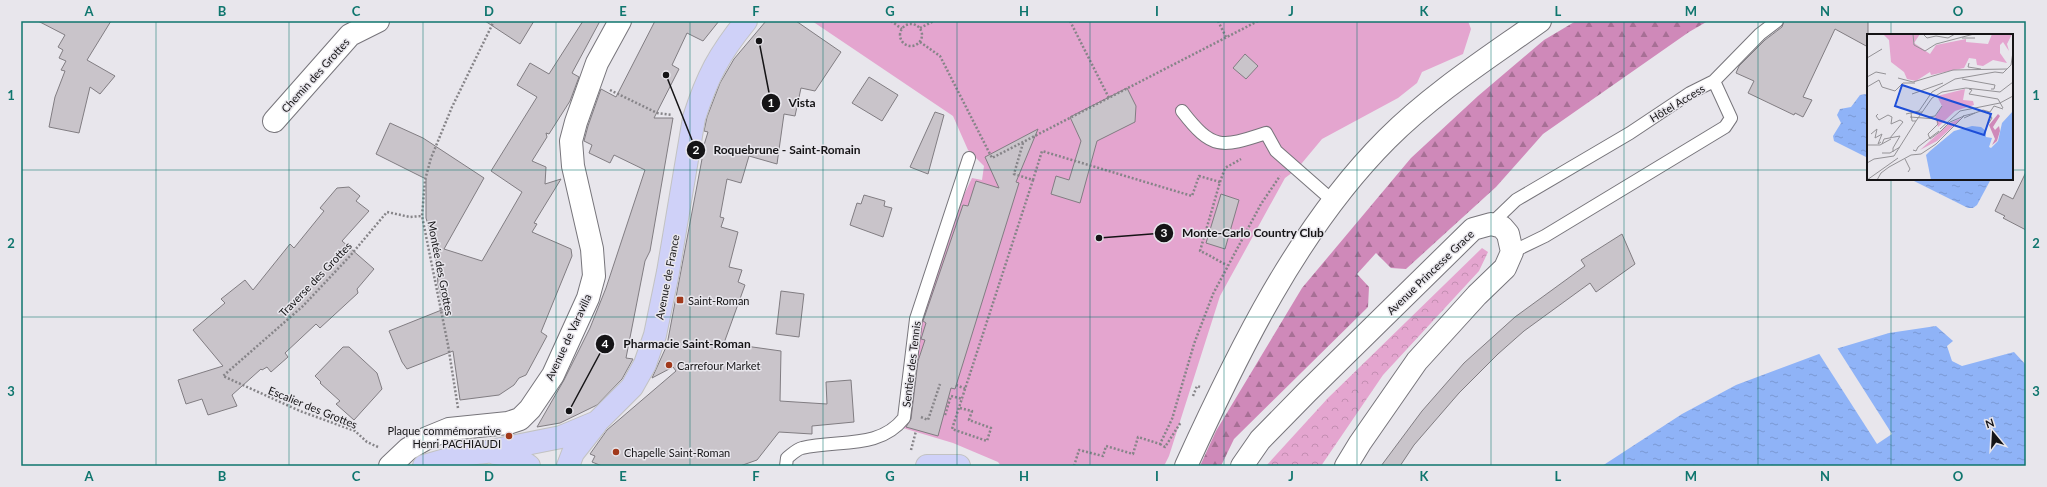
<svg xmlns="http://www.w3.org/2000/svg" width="2047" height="487" font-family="Lato,sans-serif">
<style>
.forest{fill:url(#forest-firs)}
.park{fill:url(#park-crowns)}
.pitch{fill:#e4a5cf}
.water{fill:url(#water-ripples)}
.pier{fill:#e8e6ec}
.building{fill:#c9c4ca;stroke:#817d82}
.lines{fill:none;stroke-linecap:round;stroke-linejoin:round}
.service-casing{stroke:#77757b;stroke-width:14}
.minor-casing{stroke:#77757b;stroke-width:24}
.tertiary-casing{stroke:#77757b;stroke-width:24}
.primary-casing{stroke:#c2c2c2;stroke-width:24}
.path{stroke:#868488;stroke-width:2.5;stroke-dasharray:2 2;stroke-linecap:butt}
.service{stroke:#fff;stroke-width:12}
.minor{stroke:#fff;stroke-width:22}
.tertiary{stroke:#fff;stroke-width:22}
.primary{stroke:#cfd1f8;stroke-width:22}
.grid{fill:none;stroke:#0f766e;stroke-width:1;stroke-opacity:0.55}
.poi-dot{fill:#a1391b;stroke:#e8e6ec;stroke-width:1.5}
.labels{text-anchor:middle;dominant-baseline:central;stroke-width:3;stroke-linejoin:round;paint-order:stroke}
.street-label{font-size:11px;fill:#151416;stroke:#e8e6ec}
.poi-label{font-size:11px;fill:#151416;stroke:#e8e6ec;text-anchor:start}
.inset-road{fill:none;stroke:#949296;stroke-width:1}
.view{fill:#1d4ed8;fill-opacity:0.15;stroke:#1d4ed8;stroke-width:2}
.inset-edge{fill:none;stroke:#151416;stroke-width:2}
.leader{fill:none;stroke:#151416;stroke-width:1.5}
.callout-dot{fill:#151416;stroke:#e8e6ec;stroke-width:1.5}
.mark-label{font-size:12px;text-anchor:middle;font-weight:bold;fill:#fff}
.callout-label{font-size:12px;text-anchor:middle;font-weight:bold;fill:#151416;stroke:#e8e6ec;stroke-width:3;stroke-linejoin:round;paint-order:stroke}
.neatline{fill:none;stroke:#0f766e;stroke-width:1.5}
.grid-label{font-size:13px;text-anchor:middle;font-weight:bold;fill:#0f766e}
</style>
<defs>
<pattern id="forest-firs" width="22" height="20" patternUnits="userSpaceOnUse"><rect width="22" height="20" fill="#cf89b9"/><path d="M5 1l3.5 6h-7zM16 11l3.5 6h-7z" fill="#a76f95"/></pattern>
<pattern id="park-crowns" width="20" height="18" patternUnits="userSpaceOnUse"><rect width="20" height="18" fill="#e4a5cf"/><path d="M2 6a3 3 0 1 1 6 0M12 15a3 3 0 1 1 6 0" fill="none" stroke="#c38db1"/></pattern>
<pattern id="water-ripples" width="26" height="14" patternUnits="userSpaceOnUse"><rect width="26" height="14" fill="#8fb3f7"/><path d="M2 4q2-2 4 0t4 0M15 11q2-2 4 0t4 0" fill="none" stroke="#7a99d3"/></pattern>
</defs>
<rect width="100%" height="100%" fill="#e8e6ec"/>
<!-- forest -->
<path class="forest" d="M1576 21H1708L1689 32 1543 134 1496 187 1406 269 1391 268 1376 253 1357 274 1369 287 1368 307 1234 439 1221 466H1200L1216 431 1302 288 1411 158 1478 96 1544 40Z"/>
<!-- park -->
<path class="park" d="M1482 248 1488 252 1479 271 1383 375 1321 466H1266L1328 398Z"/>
<!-- pitch -->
<path class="pitch" d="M1468 21 1471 29 1463 54 1422 72 1417 83 1398 98 1322 139 1297 169 1285 178 1220 296 1169 456 1164 466H1001L998 462 953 443 903 428 921 370 914 366 919 320 949 226 972 178 982 180 984 166 968 150 953 116 812 21Z"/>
<!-- water -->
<path class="water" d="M1866 94 1868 95V158L1834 141 1833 136 1841 123 1837 115 1840 109 1851 107 1860 95Z
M1910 179H1991L1977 205 1973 208H1968Z
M1936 326 1953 341 1947 346 1952 361 1962 366 2014 352 2026 365V466H1602L1682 414 1736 385 1819 354 1889 333Z"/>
<!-- pier -->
<path class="pier" d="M1836 346 1892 434 1877 444 1818 352Z"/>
<!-- building -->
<path class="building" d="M38 21H111L87 60 115 76 100 94 90 87 79 133 49 127 55 97 65 71 61 70 66 61 59 58 63 50 58 47 65 35Z
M485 21H534L520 44Z
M583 21H600L572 73 579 77 570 101 549 134 546 133 547 137 532 161 546 167 545 184 561 179 534 223 537 224 532 232 571 249 572 256 541 332 547 336 526 375 519 378 514 385 499 395 460 400 453 351 407 369 402 362 389 331 444 309 438 284 435 248 426 218V179L376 154 390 123 423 138 484 178 444 249 482 261 522 192 491 171 537 97 517 85 530 63 549 74Z
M655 21H719L703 41 687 33 672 65 679 69 654 118H673L650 251 645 261 626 358 633 359 622 379 597 405 560 423 537 427 564 380 590 328 606 288 645 170 614 155 610 163 589 153 592 145 584 141 588 126 601 89 616 97Z
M766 21H796L841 52 815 91 801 88 795 116 784 114 777 164 749 156 741 183 727 179 720 217 724 218 721 227 738 232 729 267 742 270 738 282 745 285 724 343 781 351 780 401 827 404 826 382 851 380 854 422 812 426V434L779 432 757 460 740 466H602L592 462 595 456 590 454 607 430 676 371 673 367 652 378 667 345 702 159 700 158 708 132 704 131 707 117 720 83 734 59Z
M1784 21H1868V47L1835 29 1803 97 1812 100 1803 117 1795 113 1794 115 1748 93 1754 81 1736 73 1739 66 1765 40 1782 27Z
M1245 54 1258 66 1246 79 1233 68Z
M869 77 898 95 882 121 852 103Z
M1127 88 1136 106 1135 122 1097 141 1080 203 1051 194 1056 176 1069 180 1081 141 1070 117Z
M935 112 944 115 928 174 910 167Z
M1038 129 1016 182 1019 183 955 389 951 388 938 436 906 427 911 419 918 361 925 340 921 339 926 323 923 321 963 205 968 206 976 181 999 188 985 157Z
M2026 172V230L2003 218 2005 216 1995 211 2003 194 2013 199Z
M349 187 360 196 356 201 369 211 342 241 374 269 357 289 358 293 320 328 316 324 285 353 288 357 271 372 267 367 262 370 261 369 232 395 237 406 208 415 202 399 186 404 178 380 223 366 193 330 225 303 221 299 245 280 253 290 290 244 294 248 324 211 320 208 337 188Z
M1221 194 1239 200 1225 249 1206 243Z
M864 195 885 201 884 206 892 208 883 237 850 225 857 203 861 204Z
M1622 234 1635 264 1596 292 1590 283 1524 331 1498 354 1459 393 1414 445 1400 466H1381L1422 411 1464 363 1515 317 1585 266 1581 260Z
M781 291 804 294 799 337 776 334Z
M343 347H349L377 373 382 389 354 420 336 404 340 401 320 383 321 382 315 376Z"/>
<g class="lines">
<defs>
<path id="service" d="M1714 81 1760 34 1777 21
M1182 111C1212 150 1221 148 1266 133L1276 151 1333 201
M1491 224 1516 200 1630 133 1690 93 1714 81 1731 118 1725 127 1545 236 1512 252
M786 466 787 458C791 455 797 449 802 448 838 439 879 450 904 418L916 319 969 158"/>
<path id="minor" d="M274 121 350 35 378 21
M1186 466C1238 352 1298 228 1387 139 1433 93 1488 58 1540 21"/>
<path id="tertiary" d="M390 466 408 449 427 438 449 429 508 423 520 419 530 409 553 375 588 298 594 276 592 249 573 166 571 141 576 122 597 63 620 21
M1242 466 1260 440 1307 392 1473 229 1491 224 1502 227 1508 234 1512 252 1505 268 1477 295 1417 361 1360 443 1346 466"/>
<path id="primary" d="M495 453C508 454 519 458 529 466
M424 466 466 454 486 452 561 437 597 422 632 387 645 364 655 335 668 272 694 118C707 77 719 54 746 21
M568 466 573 453 596 424
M927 466H959"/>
</defs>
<!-- service casing -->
<use href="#service" class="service-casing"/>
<!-- minor casing -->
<use href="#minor" class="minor-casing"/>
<!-- tertiary casing -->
<use href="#tertiary" class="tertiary-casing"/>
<!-- primary casing -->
<use href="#primary" class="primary-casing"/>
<!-- path -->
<path class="path" d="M891 21 902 29
M1070 21 1109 98
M1218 21 1226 37
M900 35a11 11 0 1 1 22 0a11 11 0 1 1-22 0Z
M920 28 934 21
M920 42 940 56 992 158 1258 21
M610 90 657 113 672 115
M1033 180 1042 151 1192 196 1199 176 1220 182 1200 251C1210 255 1218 261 1227 265
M1220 182 1225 168 1241 159
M956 385 966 389
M1193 396 1197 386 1200 387
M458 408 448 345 422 216 425 180 431 158 452 107 494 21
M960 408 972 411 969 420 991 428 987 441 952 429 1033 180 1014 174 1023 143
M945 415 951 396 963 399
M921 417 928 420 940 384
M1160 444 1165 447 1181 422
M378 447 367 442 355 431 300 411 223 376 303 306 350 256 387 212 410 217 422 216
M911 450 916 431
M1074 466 1079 450 1103 456 1106 446 1133 454 1138 437 1160 444 1172 419 1194 344 1213 294 1261 204 1280 176"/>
<!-- service -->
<use href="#service" class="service"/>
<!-- minor -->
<use href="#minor" class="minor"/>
<!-- tertiary -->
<use href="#tertiary" class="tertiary"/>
<!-- primary -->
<use href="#primary" class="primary"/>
</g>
<!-- grid -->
<path class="grid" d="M156 21V466M289 21V466M423 21V466M556 21V466M690 21V466M823 21V466M957 21V466M1090 21V466M1224 21V466M1357 21V466M1491 21V466M1624 21V466M1758 21V466M1891 21V35M21 170H1868M2012 170H2026M1891 179V466M21 317H2026"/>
<!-- markers -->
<g class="poi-dot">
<rect x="676" y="296" width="8" height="8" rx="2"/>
<circle cx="669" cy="365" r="4"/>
<circle cx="509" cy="436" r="4"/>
<circle cx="616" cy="452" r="4"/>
</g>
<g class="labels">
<!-- street labels -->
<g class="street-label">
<text transform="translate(315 75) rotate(-48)">Chemin des Grottes</text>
<text transform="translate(1677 103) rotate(-31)">Hôtel Access</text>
<text transform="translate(441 268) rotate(79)">Montée des Grottes</text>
<text transform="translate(1430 272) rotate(-44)">Avenue Princesse Grace</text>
<text transform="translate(667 277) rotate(-79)">Avenue de France</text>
<text transform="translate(315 279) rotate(-46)">Traverse des Grottes</text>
<text transform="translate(568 337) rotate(-65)">Avenue de Varavilla</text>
<text transform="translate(911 364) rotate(-83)">Sentier des Tennis</text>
<text transform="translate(313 407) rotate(22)">Escalier des Grottes</text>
</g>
<!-- poi labels -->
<g class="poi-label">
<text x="688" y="300">Saint-Roman</text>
<text x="677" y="365">Carrefour Market</text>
<text x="501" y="430" text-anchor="end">Plaque commémorative<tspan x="501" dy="13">Henri PACHIAUDI</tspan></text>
<text x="624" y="452">Chapelle Saint-Roman</text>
</g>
</g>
<!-- overview -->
<g transform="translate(1867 34)">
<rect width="146" height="146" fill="#e8e6ec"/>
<path d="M16 0H53L47 9 63 20 69 11 99 5V8L121 10 125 0H145L140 10 142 17 136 8 133 11V19L140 29 126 26 116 32 110 31 109 25 102 24 97 34 64 41 63 38 49 47 40 45 37 38 24 28 22 6Z" fill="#e4a5cf"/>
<path d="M131 80 133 82 126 93 128 96 132 92 133 97 130 107 125 111 128 105 122 91Z" fill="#cf89b9"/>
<path d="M95 84 70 107 53 116 83 89Z" fill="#e4a5cf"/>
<path d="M98 55 96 66 106 67 107 71 88 77 71 93 68 83 75 72 70 62Z" fill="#e4a5cf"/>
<path d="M146 77V146H64L59 121 63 117 87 97 105 92 114 93 119 97V103L125 104 122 113 124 114 131 107 135 89Z" fill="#8fb3f7"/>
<path class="inset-road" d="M46 0 47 11 58 17 69 10 107 0M56 0 60 4 69 2 81 4 88 0M95 4H108M0 24 15 15M102 29 101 33 114 35M0 43 9 38 19 40M31 44 46 48 86 36 140 35 144 31 146 18M95 45 128 51 127 55H124M0 53 12 46 15 53 28 57 36 49H48M102 55 105 56 102 60 131 65 136 74M45 60 76 49M120 77 125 84 120 92M55 78 44 79 45 87H49L65 64 75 58 99 54 133 58 146 48M108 79 116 76 123 78 127 72 136 75M11 80 9 82 12 86 21 81 25 83 24 90 33 86 36 88 23 104M39 80 52 77 65 58 88 45 128 38 136 39 140 35M96 82 108 79 97 84M43 83 70 85 71 90 61 100 63 105 74 97M62 83 68 82 75 72M73 95 93 77 133 69 146 62M4 100 10 95 8 104 15 100 11 110 14 108M15 110 17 105 33 102 26 114V118M0 111H13L24 105M46 116 49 117 51 113 72 97M15 119H23L33 113M38 125 43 135 41 138M0 129 7 125 27 122 49 87M0 146 31 124M10 146 14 139 22 133 44 121 54 120 69 110 97 82 83 88 74 97"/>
<path class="view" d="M35 51 124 80 117 101 28 72Z"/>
<rect width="146" height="146" class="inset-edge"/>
</g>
<!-- callouts -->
<path class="leader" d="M759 41L771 103M666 75L696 150M1099 238L1164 233M569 411L605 344"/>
<g class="callout-dot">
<circle cx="759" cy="41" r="4"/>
<circle cx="666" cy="75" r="4"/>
<circle cx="1099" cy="238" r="4"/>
<circle cx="569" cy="411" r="4"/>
<circle cx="771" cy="103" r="10"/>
<circle cx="696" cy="150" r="10"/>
<circle cx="1164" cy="233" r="10"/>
<circle cx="605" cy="344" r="10"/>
</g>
<g class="mark-label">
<text x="771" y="107">1</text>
<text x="696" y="154">2</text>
<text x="1164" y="237">3</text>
<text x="605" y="348">4</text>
</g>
<g class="callout-label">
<text x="802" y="107">Vista</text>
<text x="787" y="154">Roquebrune - Saint-Romain</text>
<text x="1253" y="237">Monte-Carlo Country Club</text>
<text x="687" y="348">Pharmacie Saint-Roman</text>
</g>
<!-- border -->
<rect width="2047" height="487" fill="none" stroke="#e8e6ec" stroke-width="44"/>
<!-- north arrow -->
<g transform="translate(1993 433) rotate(342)" stroke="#e8e6ec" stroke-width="3" paint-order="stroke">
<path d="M0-3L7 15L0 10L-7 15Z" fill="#151416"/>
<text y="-6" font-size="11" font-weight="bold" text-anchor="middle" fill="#151416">N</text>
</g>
<rect x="22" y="22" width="2003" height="443" class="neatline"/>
<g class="grid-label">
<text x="89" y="16">A</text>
<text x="222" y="16">B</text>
<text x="356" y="16">C</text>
<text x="489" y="16">D</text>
<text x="623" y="16">E</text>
<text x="756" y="16">F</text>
<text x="890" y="16">G</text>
<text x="1024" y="16">H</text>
<text x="1157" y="16">I</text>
<text x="1291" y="16">J</text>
<text x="1424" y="16">K</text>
<text x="1558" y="16">L</text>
<text x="1691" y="16">M</text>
<text x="1825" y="16">N</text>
<text x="1958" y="16">O</text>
<text x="11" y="100">1</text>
<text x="2036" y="100">1</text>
<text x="11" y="248">2</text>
<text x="2036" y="248">2</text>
<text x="11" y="396">3</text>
<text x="2036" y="396">3</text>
<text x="89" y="481">A</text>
<text x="222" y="481">B</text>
<text x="356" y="481">C</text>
<text x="489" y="481">D</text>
<text x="623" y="481">E</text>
<text x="756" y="481">F</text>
<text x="890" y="481">G</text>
<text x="1024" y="481">H</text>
<text x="1157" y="481">I</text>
<text x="1291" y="481">J</text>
<text x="1424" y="481">K</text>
<text x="1558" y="481">L</text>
<text x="1691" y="481">M</text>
<text x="1825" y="481">N</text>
<text x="1958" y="481">O</text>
</g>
</svg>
